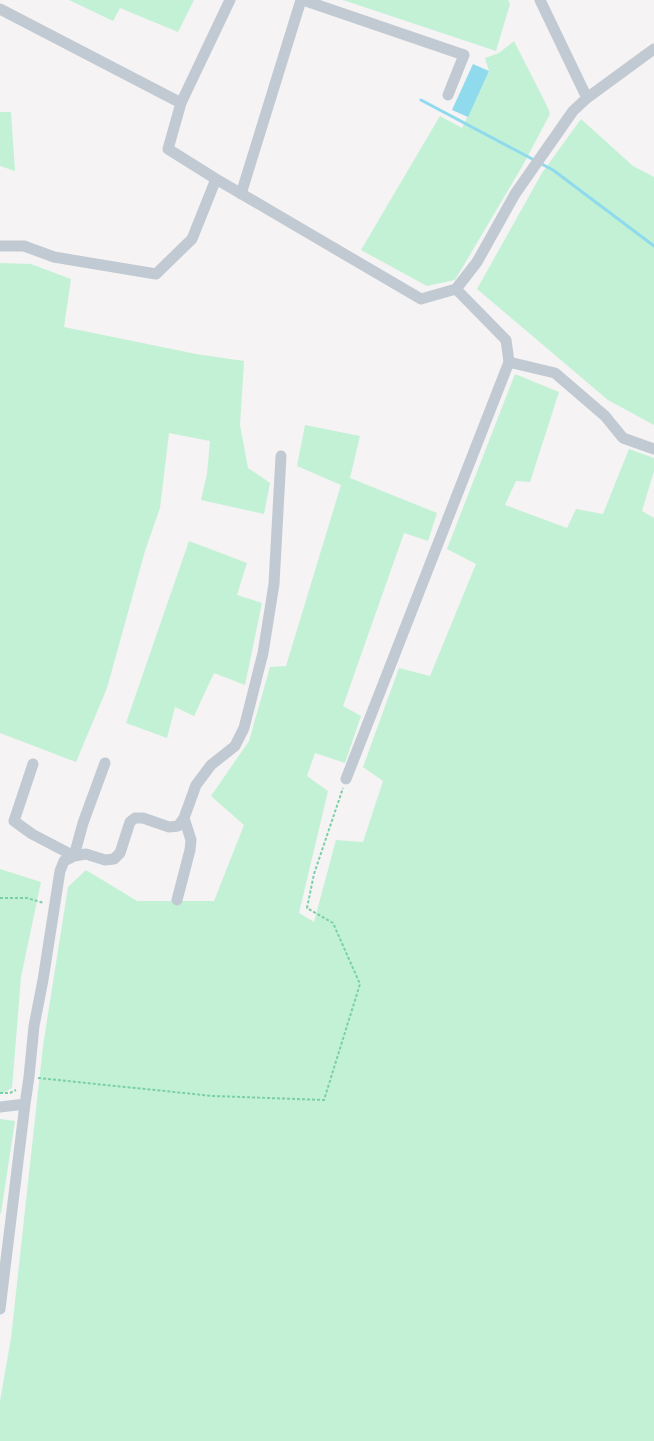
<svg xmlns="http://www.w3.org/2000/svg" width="654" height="1441" font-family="'IBM Plex Sans',sans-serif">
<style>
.green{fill:#c3f1d5}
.water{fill:#90daee}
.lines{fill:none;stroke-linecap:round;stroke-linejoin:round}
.stream{stroke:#90daee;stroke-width:3}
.path{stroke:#7ad0a6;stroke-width:2;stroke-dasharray:3 2;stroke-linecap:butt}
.minor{stroke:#c1cad2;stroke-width:11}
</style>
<rect width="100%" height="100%" fill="#f5f3f3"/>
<!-- green -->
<path class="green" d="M69 0H194L178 32 120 8 113 21Z
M343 0H508L510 4 496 51Z
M514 41 548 108 550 114 523 165 455 280 427 286 361 250 440 116 462 128 489 71 485 58 499 53Z
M0 112H11L15 171 0 166Z
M581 119 633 166 654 177V425L608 400 477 289 542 173Z
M0 263 31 264 71 279 64 327 196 354 244 361 240 425 248 468 270 483 264 514 201 500 207 474 210 441 169 433 160 508 145 551 107 688 76 762 0 733Z
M515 374 559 392 530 482 516 481 505 505 567 528 576 509 603 514 629 449 654 458V471L642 511 654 518V1441H0V1401L11 1338 43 1046 68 887 86 870 137 901H214L244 825 211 796 249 741 270 667 286 666 341 485 297 466 305 425 360 436 350 478 437 513 428 541 404 533 343 706 361 716 345 763 315 753 307 776 328 791 299 913 314 922 336 840 363 842 383 781 363 767 399 668 430 676 476 564 447 549Z
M189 541 247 563 237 595 262 603 245 685 214 673 194 716 175 707 167 738 126 723Z
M0 869 41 882 21 977 12 1088 2 1094H0Z
M0 1119 15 1121 1 1213H0Z"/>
<!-- water -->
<path class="water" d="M473 64 489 71 468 117 452 110Z"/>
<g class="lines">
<!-- stream -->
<path class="stream" d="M421 100 553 170 654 246"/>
<!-- path -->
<path class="path" d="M0 898H27L44 903
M38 1078 213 1096 324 1100 360 984 333 923 307 908 314 874 343 788
M0 1093H10L16 1090"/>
<!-- minor -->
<path class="minor" d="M230 0 181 103 168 149 216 179 421 299 456 289 506 340 509 362 555 373 605 416 623 438 654 449
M303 0 464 55 448 95
M540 0 587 98
M0 9 181 103
M241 194 301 0
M0 246H24L54 257 156 274 192 239 216 179
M456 289 477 262 515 194 573 111 587 98 654 49
M33 764 14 821 32 834 74 856 83 823 105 763
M346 779 509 362
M177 900 190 850 191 840 184 818
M0 1107 25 1104 29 1077 34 1026 43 980 60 871 64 861 74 856 86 854 105 860 114 859 120 853 130 822 135 818H143L169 827 178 826 184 818 196 785 211 765 235 746 244 728 263 653 274 584 281 456
M0 1309 25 1104"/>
</g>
</svg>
